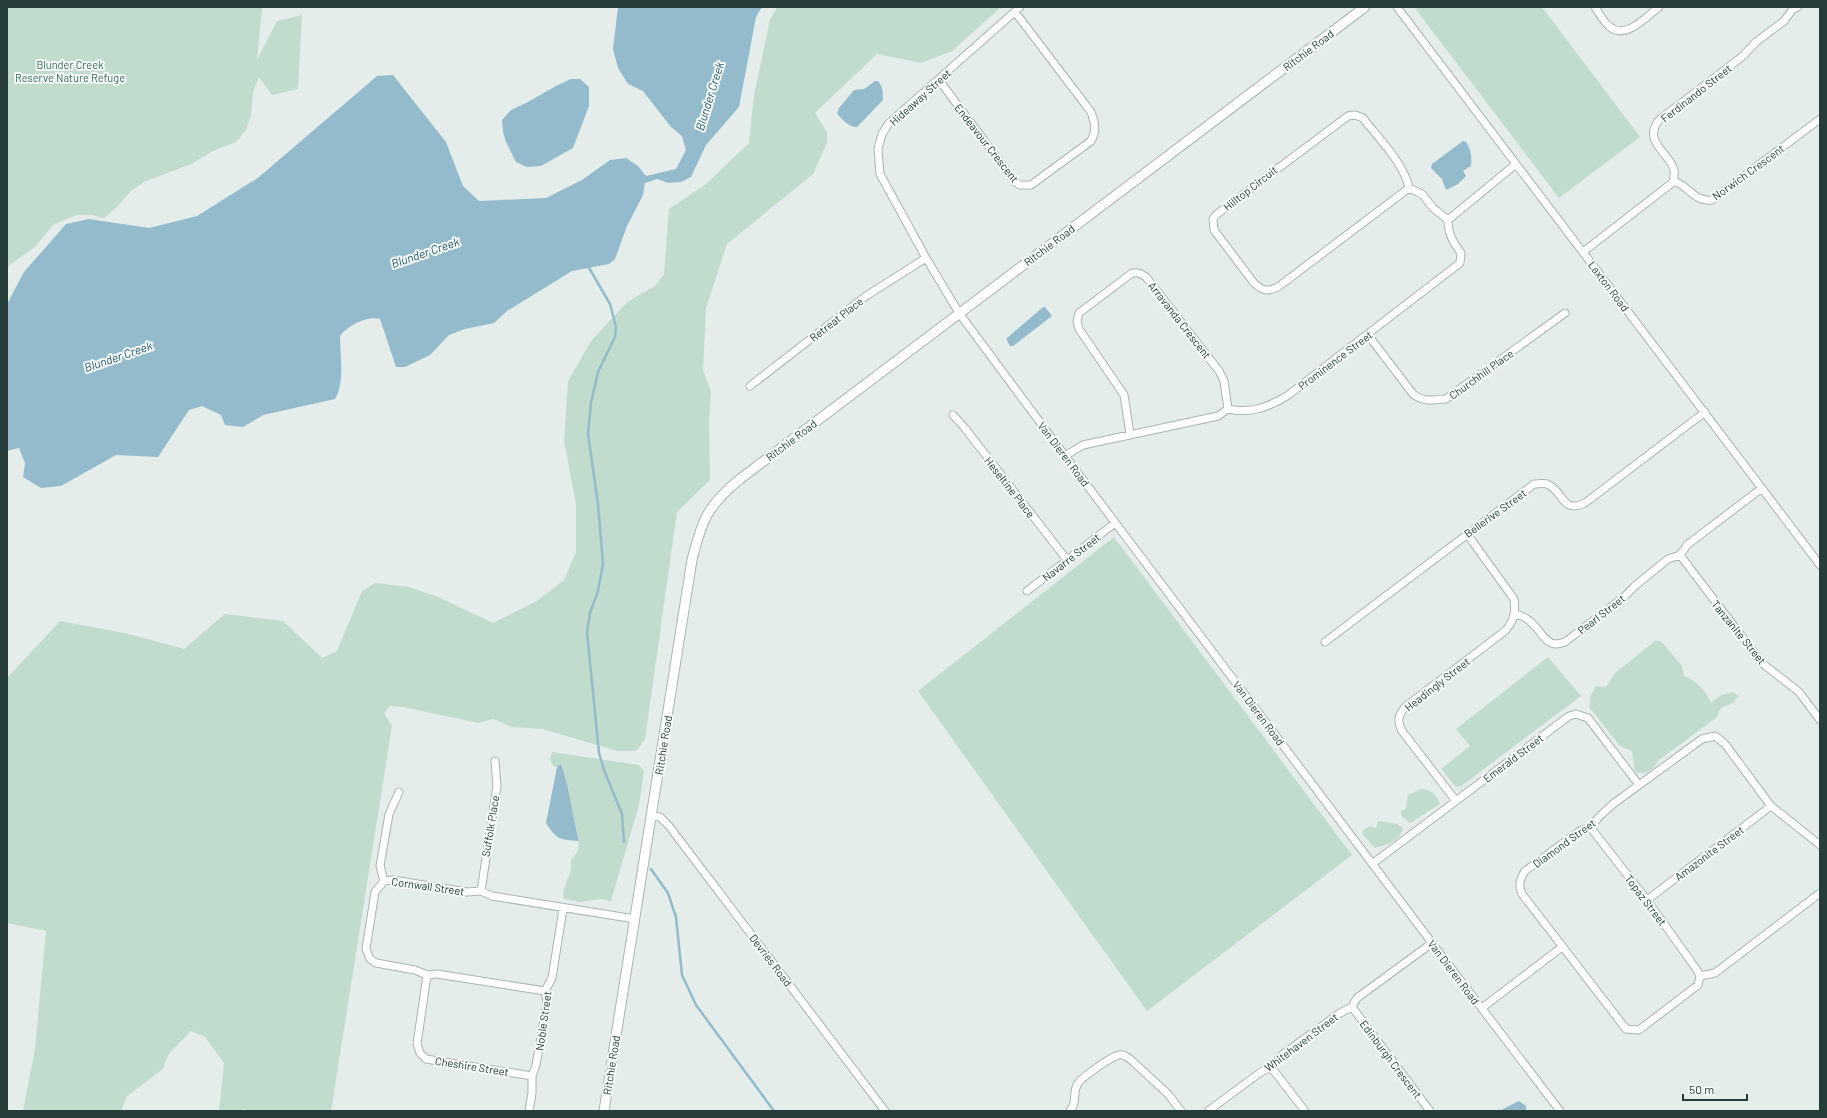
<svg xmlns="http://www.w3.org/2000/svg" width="1827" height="1118" font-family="Barlow,sans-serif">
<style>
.green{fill:#c1dbcc}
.water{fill:#94bbcb}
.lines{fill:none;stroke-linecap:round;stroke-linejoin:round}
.stream{stroke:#94bbcb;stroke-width:2.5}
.minor-casing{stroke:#a8b5b2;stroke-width:9}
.tertiary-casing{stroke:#a8b5b2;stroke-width:11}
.minor{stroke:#fff;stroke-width:7}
.tertiary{stroke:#fff;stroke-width:9}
.labels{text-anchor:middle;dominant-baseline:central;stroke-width:4;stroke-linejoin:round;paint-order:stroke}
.street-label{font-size:11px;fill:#263d3a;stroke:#f6faf8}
.park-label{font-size:11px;fill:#356f54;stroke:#f6faf8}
.water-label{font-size:12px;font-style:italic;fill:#265b73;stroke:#f6faf8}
</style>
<rect width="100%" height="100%" fill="#e5edeb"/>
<!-- green -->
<path class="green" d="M7 7H262L257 60 277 21 302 15 298 89 272 95 259 77 253 93 251 115 246 130 236 142 213 151 191 164 144 182 131 191 116 208 104 218 91 215H77L54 224 35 247 7 267Z
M777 7H1001L952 51 921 63 877 54 815 113 827 132V143L813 174 727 244 706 308 703 370 711 392 709 420 710 480 677 512 645 739 636 751H617L543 729 512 727 493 719 478 723 403 707 390 706 384 713 392 726 331 1111H245V1109L241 1111H219L224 1063 205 1037 191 1031 168 1055 163 1069 127 1096 121 1111H23L35 1049 46 931 7 923V678L60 621 129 634 184 649 225 614 283 621 322 658 337 651 362 591 375 583 409 587 438 597 493 623 537 601 564 580 576 552V504L564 441 568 381 591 341 627 302 655 286 664 274 669 209 706 184 749 143 754 95 770 20Z
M1414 7H1542L1640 137 1559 198Z
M1114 537 1352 855 1147 1011 918 691Z
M1655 641H1661L1682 666 1684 676C1697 681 1706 691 1711 703L1721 695 1733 692 1738 696 1733 703 1721 708 1716 718 1659 760C1653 770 1647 775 1635 772L1632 751 1620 746 1589 707 1591 695 1596 686 1606 687 1615 673Z
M1548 657 1581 696 1460 787 1455 786 1441 769 1470 746 1456 729Z
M552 752 639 765 644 771 639 805 611 901 600 899 580 902 564 899C561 882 574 876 571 860L578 851 579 841 561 764 557 767 553 766 550 759Z
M1421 789C1432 790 1436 794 1440 804L1410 823 1402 817 1401 812 1406 808 1408 795Z
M1378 821 1397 824 1403 828C1399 842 1388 844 1375 848L1362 833 1365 829 1370 826 1376 828Z"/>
<!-- water -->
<path class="water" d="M618 7H762L756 17 739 107 706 145 691 177 681 182 668 183 657 179 645 183 643 195 627 226 615 259 609 264 572 271 507 311 494 323 465 329 449 335 430 355 405 367H396L380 319C367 315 347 326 340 336 340 355 345 383 335 399L263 415 243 427 225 425 221 415 202 406 189 410 158 457 116 455 61 486 41 488 23 477 25 463 19 448 7 451V304L24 272 66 224 89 219 149 228 197 216 259 177 377 76 393 75 446 142 463 186 479 201 546 198 582 180 610 160 626 158 638 166 646 176 676 169 686 150 682 136 671 127 643 91 628 84 618 68 613 49Z
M571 79H580L589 87V106L573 148 541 166 527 167 516 162 506 142 503 132 502 120 511 110 526 103 556 86Z
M875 81H878C883 87 883 92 883 100L857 127C849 127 841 119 837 113L839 108 854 90 864 89Z
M1463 141 1466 142C1471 149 1472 157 1471 166L1463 171 1466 176 1458 184 1446 190 1442 179 1431 168 1432 164Z
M1043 307H1045L1052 316 1013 346H1010L1007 341V338Z
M561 764C570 789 572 815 579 841 560 840 556 839 546 823L557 767Z
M1519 1101 1526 1106V1111H1499Z"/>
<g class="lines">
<!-- stream -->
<path class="stream" d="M588 266 610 304 616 327 615 337 598 372 591 403 588 434 598 504 603 564 598 591 590 613 587 632 599 753 604 770 622 814 624 842
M651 869 668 893 676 917 682 975 696 1005 774 1111"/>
<defs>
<path id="minor" d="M1020 7 889 123 882 134 878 149 880 174 926 258 959 313 1065 456 1432 943 1560 1111
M1397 7 1820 565
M1595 7C1599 13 1604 23 1610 27 1626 40 1647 16 1659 7
M939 80 1015 182 1020 185H1031L1091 141C1097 130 1095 123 1091 112L1015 12
M1674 181C1690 187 1694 202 1712 200L1820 119
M1409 188 1278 287C1267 292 1263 291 1254 283L1214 230 1213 219 1217 214 1348 116 1355 115 1363 118C1378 138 1404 163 1409 188L1422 194 1433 208 1448 220
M1583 252 1672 183C1685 157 1638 147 1659 120L1743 56 1756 42 1784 21 1793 9 1798 7
M1368 335 1413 394C1423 402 1433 400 1446 399L1565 313
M750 386 866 296 926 258
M953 415 964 427 1067 560
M1130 434 1124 395 1079 329 1077 321 1079 313 1132 273H1139L1146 277 1219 371 1224 381 1228 409
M1065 456 1083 445 1218 416 1228 409C1251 414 1268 407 1287 396L1460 263 1461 253C1453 242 1448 234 1448 220L1516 164
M1680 555 1762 663 1799 692 1820 720
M1027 591 1115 523
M1514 614C1537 617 1541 643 1555 644 1558 644 1562 643 1565 642L1625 596 1636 585 1668 559 1680 555 1687 545 1762 488
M1325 642 1534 484C1538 484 1543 483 1547 484 1564 491 1561 514 1585 503L1705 412
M1456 801 1402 731C1397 721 1398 716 1405 707L1505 631C1514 621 1516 612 1514 599L1467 534
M651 816 660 817 669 826 885 1111
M1590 827 1647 900 1697 970 1700 976
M1372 864 1569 716 1576 714 1588 718 1639 785
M384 881 380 866 389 814 399 792
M481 891 497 786 495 761
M1647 900 1771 806
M427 975 417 1044 420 1053 426 1059 532 1076
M1700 976 1698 985 1639 1030 1626 1029 1522 894C1518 885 1520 879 1525 871L1578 832 1590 827 1600 816 1613 804 1702 739 1715 736 1725 744 1771 806 1820 845
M1700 976 1715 973 1820 893
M545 991 437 974 427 975 415 970 376 963 370 959 366 949 375 892 384 881 393 880 467 892 481 891 492 896 635 919
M1352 1007 1430 1111
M1482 1008 1562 947
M1271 1067 1305 1111
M529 1111 532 1093V1076L536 1065 547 1003 545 991 552 978 563 909
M1070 1111C1078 1101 1072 1095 1077 1085 1079 1079 1112 1056 1119 1055 1124 1054 1127 1057 1130 1059L1168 1094 1181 1111
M1208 1111 1261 1072 1271 1067 1282 1055 1340 1013 1352 1007 1357 998 1432 943"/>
<path id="tertiary" d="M604 1111 692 560C702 520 707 506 740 479L1365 7"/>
</defs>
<!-- minor casing -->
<use href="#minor" class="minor-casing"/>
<!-- tertiary casing -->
<use href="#tertiary" class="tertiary-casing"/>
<!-- minor -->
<use href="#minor" class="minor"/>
<!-- tertiary -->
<use href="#tertiary" class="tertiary"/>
</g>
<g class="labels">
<!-- street labels -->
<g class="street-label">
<text transform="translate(1308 50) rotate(-37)">Ritchie Road</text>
<text transform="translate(1696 93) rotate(-38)">Ferdinando Street</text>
<text transform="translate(920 97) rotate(-42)">Hideaway Street</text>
<text transform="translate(987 143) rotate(52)">Endeavour Crescent</text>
<text transform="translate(1748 172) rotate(-36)">Norwich Crescent</text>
<text transform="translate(1250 188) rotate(-38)">Hilltop Circuit</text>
<text transform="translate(1049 245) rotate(-37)">Ritchie Road</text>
<text transform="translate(1609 286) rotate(53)">Laxton Road</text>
<text transform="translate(836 319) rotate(-38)">Retreat Place</text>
<text transform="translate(1180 320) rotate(52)">Arravanda Crescent</text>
<text transform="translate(1335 360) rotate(-37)">Prominence Street</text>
<text transform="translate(1481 374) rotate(-36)">Churchhill Place</text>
<text transform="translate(791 440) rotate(-37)">Ritchie Road</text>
<text transform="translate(1064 454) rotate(53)">Van Dieren Road</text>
<text transform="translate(1010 487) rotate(52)">Heseltine Place</text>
<text transform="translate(1495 513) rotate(-36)">Bellerive Street</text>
<text transform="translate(1071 557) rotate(-38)">Navarre Street</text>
<text transform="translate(1601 614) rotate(-38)">Pearl Street</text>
<text transform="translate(1739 632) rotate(51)">Tanzanite Street</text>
<text transform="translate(1437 684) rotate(-38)">Headingly Street</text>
<text transform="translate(1259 713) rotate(53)">Van Dieren Road</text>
<text transform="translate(663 745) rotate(-81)">Ritchie Road</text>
<text transform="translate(1513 758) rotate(-37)">Emerald Street</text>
<text transform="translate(490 826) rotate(-81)">Suffolk Place</text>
<text transform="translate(1564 843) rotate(-36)">Diamond Street</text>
<text transform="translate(1709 853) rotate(-37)">Amazonite Street</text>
<text transform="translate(428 886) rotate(8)">Cornwall Street</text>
<text transform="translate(1646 900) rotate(53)">Topaz Street</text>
<text transform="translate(771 960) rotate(53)">Devries Road</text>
<text transform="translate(1454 972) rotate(53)">Van Dieren Road</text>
<text transform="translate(543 1021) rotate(-82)">Noble Street</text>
<text transform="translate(1301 1042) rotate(-37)">Whitehaven Street</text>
<text transform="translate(1391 1059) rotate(53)">Edinburgh Crescent</text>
<text transform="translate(611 1065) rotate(-81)">Ritchie Road</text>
<text transform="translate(472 1066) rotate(9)">Cheshire Street</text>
</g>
<!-- park labels -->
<g class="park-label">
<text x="70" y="64">Blunder Creek<tspan x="70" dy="13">Reserve Nature Refuge</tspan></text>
</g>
<!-- water labels -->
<g class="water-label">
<text transform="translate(709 96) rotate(-73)">Blunder Creek</text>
<text transform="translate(425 252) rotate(-19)">Blunder Creek</text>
<text transform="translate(118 356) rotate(-19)">Blunder Creek</text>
</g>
</g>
<!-- border -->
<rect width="1827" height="1118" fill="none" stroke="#263d3a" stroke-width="16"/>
<!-- scale -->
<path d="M1683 1094v6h64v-6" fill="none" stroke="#263d3a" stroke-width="2"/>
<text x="1689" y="1094" font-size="12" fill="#263d3a" stroke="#f6faf8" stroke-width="3" paint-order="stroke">50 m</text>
</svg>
